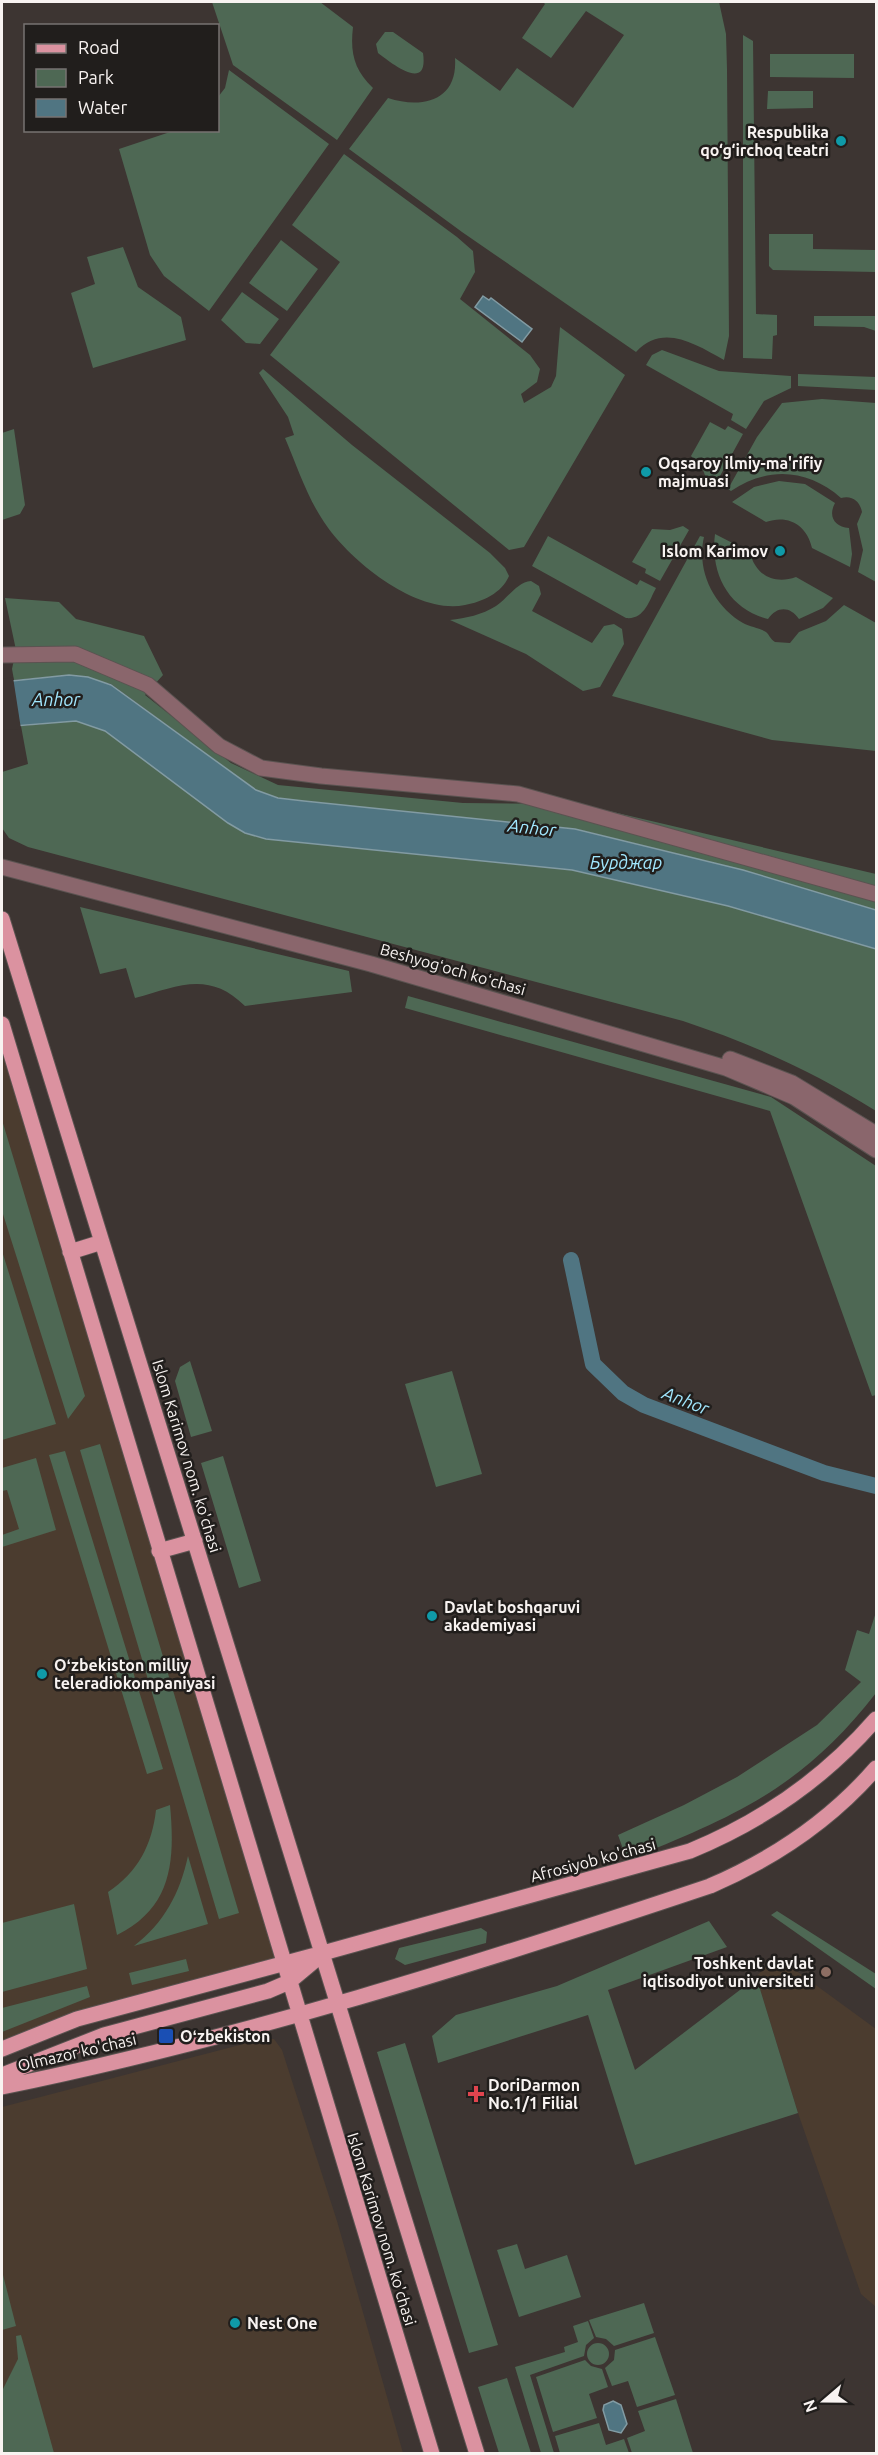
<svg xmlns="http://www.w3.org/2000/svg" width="878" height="2455" font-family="Ubuntu,sans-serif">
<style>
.commercial{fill:#4b3c2f}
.green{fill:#4e6854}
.water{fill:#507582;stroke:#829ba3;stroke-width:1.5}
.pier{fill:#3d3532}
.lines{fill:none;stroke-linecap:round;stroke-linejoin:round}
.canal{stroke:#507582;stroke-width:16}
.pedestrian-casing{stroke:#5b5351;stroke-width:17}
.tertiary-casing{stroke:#5b5351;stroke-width:17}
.primary-casing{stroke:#5b5351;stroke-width:17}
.pedestrian{stroke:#8a666c;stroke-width:15}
.tertiary{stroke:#8a666c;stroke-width:15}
.primary{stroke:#db92a0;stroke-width:15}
.culture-dot{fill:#0f9aa8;stroke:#211e1c;stroke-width:2}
.education-dot{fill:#8d6e63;stroke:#211e1c;stroke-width:2}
.transit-dot{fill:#1a4fb4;stroke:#211e1c;stroke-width:2}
.health-dot{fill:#e0444e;stroke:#211e1c;stroke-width:2}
.labels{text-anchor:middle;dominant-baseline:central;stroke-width:5;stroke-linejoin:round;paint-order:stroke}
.poi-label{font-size:16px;font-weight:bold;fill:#f8f3f1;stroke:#211e1c;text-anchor:start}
.street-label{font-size:16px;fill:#f8f3f1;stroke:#211e1c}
.water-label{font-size:18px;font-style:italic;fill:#a1e7fe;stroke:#211e1c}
</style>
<rect width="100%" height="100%" fill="#3d3532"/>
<!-- commercial -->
<path class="commercial" d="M2 1024 283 1964 2 2049Z
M776 1956 876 2029V2307L861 2294 798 2113 760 1989 753 1980Z
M263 2039H274L282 2050 337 2221 403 2453 2 2454V2107Z"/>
<!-- green -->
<path class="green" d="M212 2H320L353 27C350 53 354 70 373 88L337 140 233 65Z
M543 2H719L726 34 727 69 729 336 724 360C695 344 663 323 636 352L462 232 349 149 388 98C422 109 458 101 455 58L500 91 517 68 573 108 624 35 586 11 551 58 522 38 545 4Z
M385 32H393L423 53C429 94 390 62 378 53L376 44Z
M743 35 753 41 756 314 777 315V335L773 336 772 359 743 358Z
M770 54H854V78L770 77Z
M229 70 329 144 209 311 164 276 150 255 119 149 173 131 218 130V97L225 88Z
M768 91H813V108L767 109Z
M344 154 457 237 473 251 475 272 460 299 530 355 540 369 537 382 521 394 524 403 551 387 556 376 560 327 625 375 524 547 509 550 270 355 340 262 292 225Z
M769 234H813V249L876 250V272L773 270 769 266Z
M281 240 318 269 287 311 249 283Z
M123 247 138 287 181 317 186 340 93 368 71 293 95 284 87 257Z
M242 292 279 319 260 344 246 343 221 320Z
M814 316H876V331L864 327 814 326Z
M662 350 719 371 791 376V388L764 401 746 429 731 420 733 414 646 365 652 355Z
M263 369 352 445 490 553 505 568 509 576C502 593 482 602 465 605 416 615 349 560 324 522 307 497 297 466 285 438L294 435 288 417 259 373Z
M798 374 876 377V390L798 386Z
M822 399 876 403V582L858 572 863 550 857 524 862 512C860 501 852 495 841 498 808 469 768 466 731 491L728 489 757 437 782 403Z
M710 422 725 430 728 426 743 434 714 487 709 486 703 470 691 456Z
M14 429 25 505 20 514 2 520V433Z
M779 481 805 484 835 503C828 516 834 527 849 528L852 554 850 567 812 548C807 525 788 514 766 522L732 502 754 487Z
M683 526 689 530 660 581 645 573 646 569 632 562 652 529 670 530Z
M715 534 750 552C755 575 774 585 796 577L833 598 823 608 799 619C790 606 777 606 768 619 728 609 710 573 715 534Z
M548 536 637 585 640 580 656 588C649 601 644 620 626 618L532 566Z
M700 536 704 537C696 571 714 606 743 623 750 627 760 628 766 632 769 634 770 639 775 642L790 643 799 632 826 621 844 605 876 623V751L772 740 612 696Z
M531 581 539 586 541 594 532 611 592 643 604 626 614 624 622 629 624 644 600 687 583 691 526 654 450 620C466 618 482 615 496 606 508 598 517 582 531 581Z
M5 598 59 602 76 619 144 636 163 675 145 695 231 763 278 785 463 803 579 804 876 874V910L743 870 576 829 304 801 278 798 256 790 111 684 69 675 14 680 12 669 16 650Z
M76 721 105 731 120 740 228 823 245 833 267 839 572 870 728 906 876 949V1111C815 1072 752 1044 683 1021L28 847 9 838 2 828V772L28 764 21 726Z
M80 907 349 971 352 992 245 1006C209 970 178 986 135 998L126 968 100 974Z
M408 996 771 1097 876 1166V1395L872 1396 770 1111 405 1008Z
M2 1120 85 1396 68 1419 2 1211Z
M2 1251 56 1424 2 1440Z
M190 1361 212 1431 191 1437 175 1381 180 1367Z
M452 1371 482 1474 436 1487 405 1384Z
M100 1444 239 1913 219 1919 80 1450Z
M65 1451 163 1769 147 1774 49 1455Z
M223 1456 261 1581 239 1588 201 1463Z
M36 1458 56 1530 2 1547V1535L19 1529 7 1490 2 1491V1468Z
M876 1612V1693C802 1788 736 1816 627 1860L618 1835 684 1805 737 1777 817 1725 861 1682 845 1670 857 1630 869 1634Z
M170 1805C175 1860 173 1907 117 1935L108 1892C138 1872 152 1845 156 1810Z
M188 1856 208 1924 134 1946C164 1923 180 1893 188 1856Z
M74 1904 87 1969 2 1992V1923Z
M777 1911 876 1974V1989L771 1915Z
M709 1921 727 1947 608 1990 635 2070 753 1980 760 1989 798 2113 635 2165 588 2015 438 2063 432 2036 456 2015 557 1986Z
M481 1928 487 1932 486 1943 405 1965 395 1959 399 1948Z
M186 1959 189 1971 132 1985 129 1973Z
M87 1986 90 1997 2 2032V2008Z
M405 2043 498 2345 469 2353 377 2052Z
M517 2244 525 2269 567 2255 581 2297 519 2317 497 2250Z
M2 2271 16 2326 2 2330Z
M644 2303 654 2333 614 2346 606 2339 596 2337 589 2320Z
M588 2321 594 2338 586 2345 584 2356 530 2375 554 2453H541L515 2367 565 2352 564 2347 578 2342 573 2326Z
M21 2335 54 2453H2V2391L18 2359 16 2336Z
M655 2337 675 2395 637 2407 628 2381 612 2386 605 2368 614 2360 615 2350Z
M587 2354a11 11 0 1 1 22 0a11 11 0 1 1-22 0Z
M585 2360 591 2366 602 2369 608 2387 589 2394 597 2418 553 2432 536 2377Z
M507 2378 531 2453H499L478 2387Z
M676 2399 693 2453H632L627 2438 645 2431 638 2411Z
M599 2423 606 2445 624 2439 629 2453H560L555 2436Z"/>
<!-- water -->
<path class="water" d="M483 296 489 300 491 298 532 329 522 342 475 307Z
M69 675 88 677 111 685 256 790 278 798 304 801 575 829 743 870 876 910V949L728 906 572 870 266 839 245 833 228 823 105 731 76 721 2 727V682Z
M613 2401 621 2405 627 2424 621 2433 609 2430 603 2410 604 2405Z"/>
<!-- pier -->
<path class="pier" d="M13 677 21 729 2 730V679Z"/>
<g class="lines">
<!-- canal -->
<path class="canal" d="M571 1260 593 1364 623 1393 644 1405 824 1473 876 1486"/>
<defs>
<path id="pedestrian" d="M2 655 75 654 148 685 219 746 261 768 321 776 518 794 876 894"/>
<path id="tertiary" d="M2 867 371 964 726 1068 794 1097 876 1150
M730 1059 792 1083 876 1134"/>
<path id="primary" d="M2 919 477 2454
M2 1024 432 2454
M70 1252 102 1242
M159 1551 195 1541
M2 2049 77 2019 323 1953 690 1851C763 1821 824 1779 876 1719
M2 2075 104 2035 268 1991 289 1982 319 1957
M2 2087C242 2038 477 1964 710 1886 775 1858 830 1821 876 1768"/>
</defs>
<!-- pedestrian casing -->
<use href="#pedestrian" class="pedestrian-casing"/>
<!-- tertiary casing -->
<use href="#tertiary" class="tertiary-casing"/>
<!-- primary casing -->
<use href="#primary" class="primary-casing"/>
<!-- pedestrian -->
<use href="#pedestrian" class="pedestrian"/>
<!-- tertiary -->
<use href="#tertiary" class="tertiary"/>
<!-- primary -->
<use href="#primary" class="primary"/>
</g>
<!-- markers -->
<g class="culture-dot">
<circle cx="841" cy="141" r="6"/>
<circle cx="646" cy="472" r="6"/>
<circle cx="780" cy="551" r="6"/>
<circle cx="432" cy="1616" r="6"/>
<circle cx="42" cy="1674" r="6"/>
<circle cx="235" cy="2323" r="6"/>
</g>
<circle class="education-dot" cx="826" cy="1972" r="6"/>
<rect class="transit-dot" x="158" y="2028" width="16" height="16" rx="3"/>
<path class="health-dot" d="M473 2085h6v6h6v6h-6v6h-6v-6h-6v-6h6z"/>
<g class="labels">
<!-- poi labels -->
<g class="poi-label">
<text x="829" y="132" text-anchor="end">Respublika<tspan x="829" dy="18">qo‘g‘irchoq teatri</tspan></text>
<text x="658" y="463">Oqsaroy ilmiy-ma'rifiy<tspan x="658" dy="18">majmuasi</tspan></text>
<text x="768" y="551" text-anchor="end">Islom Karimov</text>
<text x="444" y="1607">Davlat boshqaruvi<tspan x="444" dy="18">akademiyasi</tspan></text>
<text x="54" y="1665">Oʻzbekiston milliy<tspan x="54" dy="18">teleradiokompaniyasi</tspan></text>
<text x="814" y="1963" text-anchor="end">Toshkent davlat<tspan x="814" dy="18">iqtisodiyot universiteti</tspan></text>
<text x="180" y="2036">Oʻzbekiston</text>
<text x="488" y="2085">DoriDarmon<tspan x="488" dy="18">No.1/1 Filial</tspan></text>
<text x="247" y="2323">Nest One</text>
</g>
<!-- street labels -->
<g class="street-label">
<text transform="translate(453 969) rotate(16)">Beshyogʻoch koʻchasi</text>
<text transform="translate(187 1456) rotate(73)">Islom Karimov nom. ko'chasi</text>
<text transform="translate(593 1860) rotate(-15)">Afrosiyob ko'chasi</text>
<text transform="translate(77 2052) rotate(-13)">Olmazor ko'chasi</text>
<text transform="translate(382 2229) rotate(73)">Islom Karimov nom. ko'chasi</text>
</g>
<!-- water labels -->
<g class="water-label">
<text x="56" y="699">Anhor</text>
<text transform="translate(532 827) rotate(6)">Anhor</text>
<text x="626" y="862">Бурджар</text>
<text transform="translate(686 1400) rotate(21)">Anhor</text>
</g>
</g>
<!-- border -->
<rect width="878" height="2455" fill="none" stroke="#f8f3f1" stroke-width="6"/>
<!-- legend -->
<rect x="24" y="24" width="195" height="108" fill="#211e1c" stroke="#777371" stroke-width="1.5"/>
<rect x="36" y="44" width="30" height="9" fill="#db92a0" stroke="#777371" stroke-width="1.5"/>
<text x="78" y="54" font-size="18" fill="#f8f3f1">Road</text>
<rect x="36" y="69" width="30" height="18" fill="#4e6854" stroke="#777371" stroke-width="1.5"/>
<text x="78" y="84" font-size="18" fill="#f8f3f1">Park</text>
<rect x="36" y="99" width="30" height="18" fill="#507582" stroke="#777371" stroke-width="1.5"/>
<text x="78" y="114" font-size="18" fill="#f8f3f1">Water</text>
<!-- north arrow -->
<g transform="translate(824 2401) rotate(250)" stroke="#211e1c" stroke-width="4.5" paint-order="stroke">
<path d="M0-4.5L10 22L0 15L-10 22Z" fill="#f8f3f1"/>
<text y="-9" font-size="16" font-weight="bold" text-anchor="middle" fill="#f8f3f1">N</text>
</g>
</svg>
